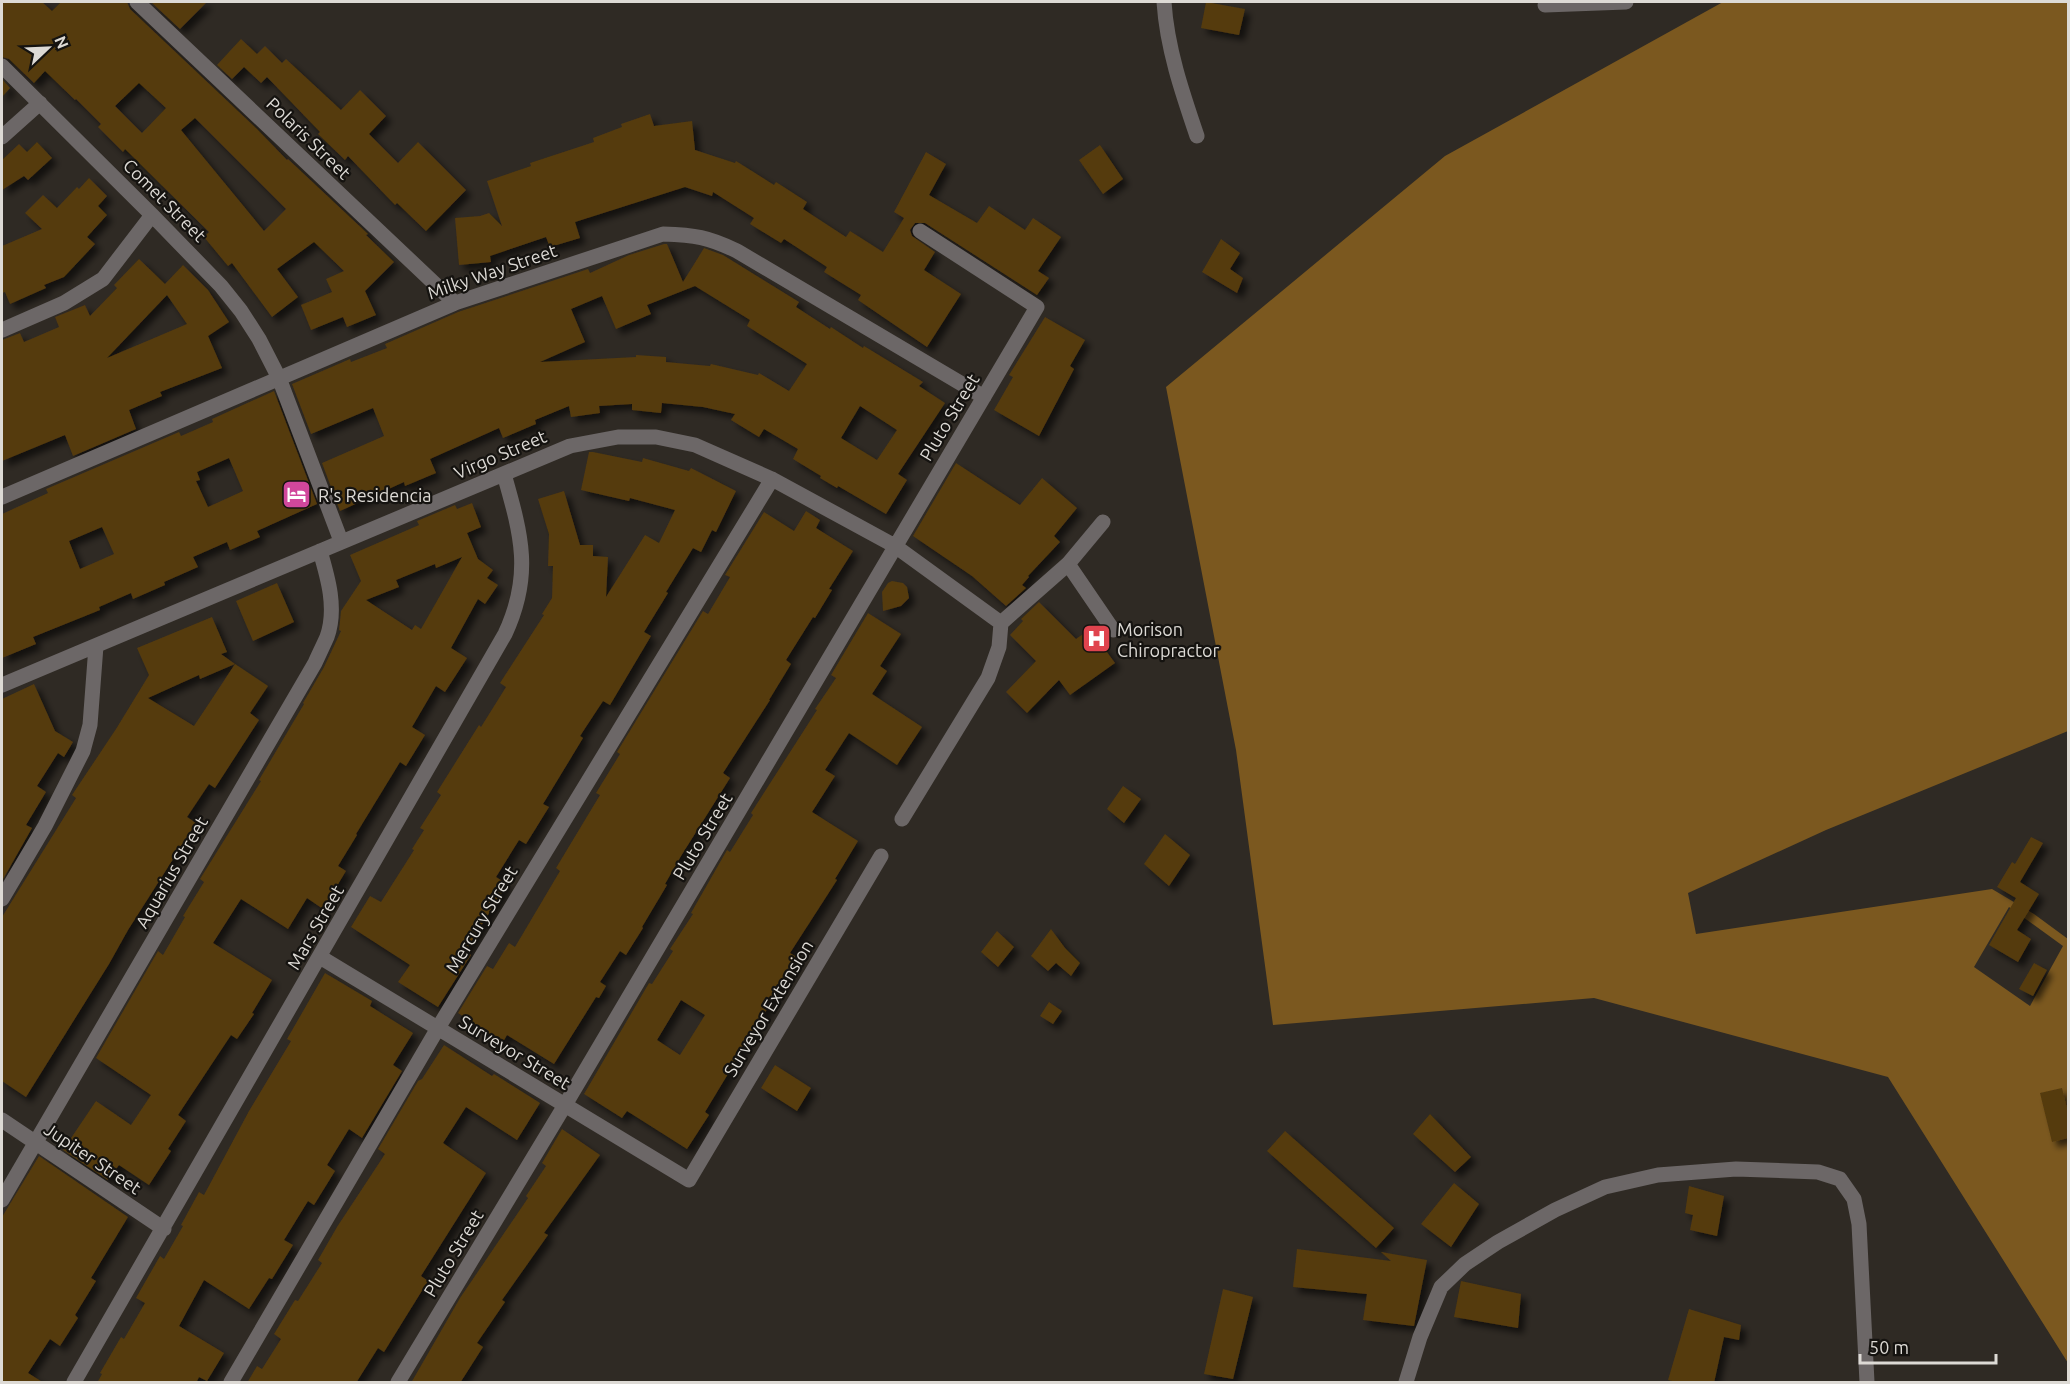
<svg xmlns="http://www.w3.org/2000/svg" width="2070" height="1384" font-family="Ubuntu,sans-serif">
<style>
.forest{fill:#7b581f;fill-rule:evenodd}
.building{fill:#543a0e;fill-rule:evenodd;filter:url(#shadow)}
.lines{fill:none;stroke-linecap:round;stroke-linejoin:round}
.minor{stroke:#6c6767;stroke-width:15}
.labels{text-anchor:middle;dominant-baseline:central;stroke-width:4.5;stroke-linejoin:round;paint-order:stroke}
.street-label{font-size:18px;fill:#dddad5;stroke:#151310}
.poi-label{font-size:18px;fill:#dddad5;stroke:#151310;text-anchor:start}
</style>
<defs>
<filter id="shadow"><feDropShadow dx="5.5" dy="5.5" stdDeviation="3" flood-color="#0009"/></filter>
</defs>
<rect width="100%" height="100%" fill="#2f2a24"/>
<!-- forest -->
<path class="forest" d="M1723 2H2068V731L1826 830 1688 893 1696 934 1992 889 2034 914 2068 939V1363L1888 1077 1594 998 1273 1025 1236 750 1166 387 1445 156ZM2009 907 2063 946 2030 1006 1974 967Z"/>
<!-- building -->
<path class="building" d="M2 2H42L52 11 61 2H127L130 9 257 129 287 160 288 159 368 234 366 235 394 262 365 291 376 315 347 327 343 317 311 330 301 305 332 292 326 279 344 271 314 242 277 269 298 297 272 317 232 263 228 266 204 237 209 232 125 149 123 152 98 127 101 124 76 99 75 100 45 71 34 83 9 59 2 57ZM139 83 166 108 142 133 115 106ZM195 118 286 209 264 231 181 130Z
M151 2H207L180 29Z
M1206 2 1245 9 1239 35 1201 28Z
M241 39 257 54 265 46 282 63 286 59 341 110 360 90 386 116 369 134 398 163 418 142 466 190 426 231 397 203 395 205 348 156 345 160 318 134 320 132 267 77 261 83 244 67 232 79 217 65Z
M2 79 10 88 2 97Z
M650 114 654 126 692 121 695 150 735 163 736 161 774 185 776 182 807 202 803 209 846 237 850 231 883 252 904 218 894 212 926 152 946 164 929 195 977 223 989 206 1025 230 1033 218 1061 237 1038 271 1049 278 1037 295 925 223H915L910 230 912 236 935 252 924 270 961 294 927 347 858 300 861 295 824 272 827 267 784 239 781 243 750 224 754 218 713 192 712 196 685 187 575 222 580 238 550 247 546 237 490 256 491 262 459 265 455 218 480 216 489 213 502 226 487 181 531 166 530 163 594 142 593 138 622 127 621 124Z
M37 142 52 158 28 180 24 176 2 190V160L19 144 27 152Z
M1100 145 1123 179 1103 194 1079 160Z
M89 178 107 196 98 206 107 215 87 237 95 244 64 277 44 285 46 288 10 304 5 292 2 293V246L42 229 25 213 43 195 57 208 77 187 79 189Z
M1221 239 1240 253 1230 269 1243 278 1237 293 1202 272Z
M664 244H667L683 282 704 248 723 255 799 302 796 307 830 329 831 327 863 348 864 346 923 382 919 386 945 403 898 474 907 480 886 514 838 486 837 488 820 478 821 476 793 459 798 449 764 429 759 437 731 420 735 414 703 407 662 403 661 413 632 410V404L599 406 600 413 571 417 569 406 535 420 536 424 503 438 499 428 430 459 436 473 405 486 404 482 340 511 322 463 384 436 373 408 311 434 292 384 350 359 351 362 387 348 385 344 458 312 588 269 590 273 629 255ZM695 286 750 320 747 326 807 364 789 391 759 373 758 375 711 364 710 366 666 362V357L636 355V357L540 362 585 342 571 309 602 296 616 329 651 314 647 305ZM860 406 897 430 877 460 841 438Z
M139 259 165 284 183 265 208 290 229 322 208 336 222 368 160 392 162 396 129 410 136 429 73 456 65 435 2 461V340L20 333 24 342 59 327 55 317 85 305 90 316 117 288 114 285ZM167 295 187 324 107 358Z
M1045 317 1085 340 1070 366 1074 369 1039 436 994 410 1013 377 1009 375Z
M274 391 317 504 257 531 260 537 230 550 227 542 193 557 198 567 164 582 165 585 133 599 131 593 99 607 100 610 33 637 36 644 2 658V514L48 493 46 489 179 432 181 436 213 422 212 419ZM229 458 243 491 208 507 196 481 200 480 197 472ZM102 527 114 554 80 569 69 541Z
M589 452H593L642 462 643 458 689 471 691 468 736 491 716 532 712 530 701 552 693 548 666 592 668 593 644 632 651 636 610 705 603 701 580 736 583 738 543 804 549 807 526 844 519 840 496 877 507 884 465 952 471 955 438 1007 398 982 410 965 351 927 370 896 381 902 414 850 412 849 424 830 420 828 441 795 437 792 479 725 481 727 506 687 500 683 544 615 542 614 552 598 553 566H548L549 534 538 499 564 491 580 545H593V556L608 557 606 597 645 535 659 543 675 510 630 498 629 501 581 490Z
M956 463 1020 505 1042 478 1077 508 1054 536 1060 542 1028 576 1029 577 1022 585 1026 588 1006 606 972 576 913 536Z
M472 503 481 527 467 533 478 559 493 570 487 578 498 585 485 604 478 599 451 648 467 658 445 692 436 686 412 727 425 735 406 766 400 762 356 834 357 835 338 866 346 871 323 909 307 898 288 929 241 899 213 943 272 980 252 1013 254 1014 237 1039 231 1035 178 1115 186 1121 168 1149 171 1151 149 1185 119 1165 108 1180 63 1150 96 1101 131 1125 151 1095 96 1058 158 951 163 955 185 917 183 916 204 882 200 879 261 781 259 780 304 704 303 703 324 667 341 631 339 630 341 611 361 581 350 555 419 525 417 521 455 505 457 509ZM462 557 421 629 415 625 412 630 366 600 399 587 396 580 435 564 436 568Z
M806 511 820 520 816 528 853 551 829 589 832 590 815 618 813 617 786 660 791 664 769 700H770L723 773 730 778 681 856 665 884 667 885 642 927 643 928 626 955 620 951 600 982 606 986 599 998 596 997 554 1064 507 1035 503 1042 458 1013 487 966 493 969 509 943 515 947 560 871 556 868 600 795 596 793 620 754 617 752 703 611 708 614 730 577 725 575 764 512 794 531Z
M892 581 903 583 907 587 909 598 901 606 883 611 882 592 888 583Z
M277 583 294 622 253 641 236 601Z
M1039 602 1076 639 1090 629 1115 663 1070 695 1059 680 1027 713 1006 692 1036 661 1010 635 1023 621 1021 619Z
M868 613 901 634 880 666 887 671 872 694 922 727 897 765 849 733 825 770 835 776 812 812 858 841 835 879 837 880 790 953 798 958 705 1112 709 1115 687 1149 627 1111 622 1118 584 1094 649 983 652 984 673 951 670 949 693 914 691 913 727 850 730 852 753 815 751 813 817 710 815 709 836 678 831 675ZM681 1000 705 1015 680 1055 657 1040Z
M212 617 227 652 221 654 235 664 200 679 199 675 148 698 194 726 235 664 268 686 250 713 259 720 215 788 209 784 187 817 196 823 128 930 109 964 26 1097 2 1081V917L76 798 72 795 116 729 149 675 137 648Z
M34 684 55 731 73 742 64 757 58 753 37 786 46 792 26 825 32 828 2 881V699Z
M1123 786 1141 799 1124 823 1107 809Z
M1165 834 1190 855 1169 886 1144 864Z
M2031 837 2043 843 2020 882 2039 894 2017 930 2031 939 2018 962 1989 945 2016 898 1997 887 2012 862 2015 864Z
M1051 929 1065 948 1080 963 1071 976 1056 963 1048 971 1031 956Z
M997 931 1014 947 998 967 981 952Z
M2034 963 2047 970 2033 996 2019 989Z
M325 973 372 1001 370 1006 413 1033 393 1065 402 1071 362 1138 349 1129 327 1165 335 1171 314 1205 308 1201 284 1240 293 1245 272 1279 269 1278 249 1309 204 1280 179 1326 224 1353 207 1381 199 1377 196 1383H97L102 1374 100 1373 121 1337 124 1339 145 1303 136 1298 160 1256 164 1259 183 1226 181 1225 199 1192 204 1195 249 1111 291 1041 287 1039Z
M1049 1002 1062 1011 1053 1024 1040 1016Z
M444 1045 492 1076 494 1074 540 1103 517 1140 466 1107 443 1143 486 1173 421 1276 428 1281 405 1318 384 1352 378 1348 356 1383H247L257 1366 262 1369 281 1339 274 1334 295 1300 298 1301 322 1263 318 1260 337 1227 385 1154 378 1149 418 1081 422 1079Z
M775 1065 811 1088 797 1111 761 1088Z
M2062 1088 2068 1113V1138L2052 1142 2040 1093Z
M1430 1114 1471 1157 1455 1172 1413 1134Z
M562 1129 600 1155 544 1233 548 1235 502 1300 505 1302 477 1343 483 1347 460 1383H411L460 1298 528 1198 526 1196 546 1166 542 1163Z
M1285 1131 1394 1228 1376 1248 1267 1151Z
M39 1156 128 1217 91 1278 96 1281 75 1315 78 1318 60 1346 50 1339 28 1373 44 1383H2V1217Z
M1454 1183 1479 1204 1451 1247 1421 1224Z
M1689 1186 1724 1196 1717 1236 1690 1230 1693 1215 1685 1213Z
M1297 1249 1391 1261 1381 1252 1427 1260 1414 1326 1363 1320 1367 1294 1293 1287Z
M1461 1281 1521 1294 1518 1328 1454 1317Z
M1223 1289 1253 1297 1233 1379 1204 1374Z
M1689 1309 1741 1325 1739 1340 1724 1337 1714 1383H1680L1668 1380Z"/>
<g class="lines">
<!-- minor -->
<path class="minor" d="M137 2 455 303
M1164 2C1167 48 1182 92 1197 136
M1545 5 1626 2
M2 66 152 215 221 286 241 311 259 339 279 378 341 541
M2 137 40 103
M2 330 64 303 103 279 152 215
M2 497 455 303 663 234C695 235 708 237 737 251L984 397
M1068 564 1113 630
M1001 623 1068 564 1103 522
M2 685 570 446 618 437H656L695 445 772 479 895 546 1001 623
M902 819 988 678 999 647 1001 623
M2 899 45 826 83 751 90 725 96 646
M320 957 689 1180 881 856
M2 1120 164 1229
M2 1200 315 663C319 654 323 646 327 637 337 609 328 578 320 551
M74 1382 505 634C533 574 521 534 504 474
M231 1382 438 1028 772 479
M398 1382 565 1105 1037 307 920 231
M1406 1382 1420 1337 1441 1287 1465 1264 1498 1242 1555 1210 1605 1187 1658 1175 1736 1169 1818 1172 1840 1179 1854 1199 1859 1224 1867 1382"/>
</g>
<!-- icons -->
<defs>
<symbol id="hotel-square" viewBox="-11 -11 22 22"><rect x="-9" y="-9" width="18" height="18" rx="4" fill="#d1479c" stroke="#151310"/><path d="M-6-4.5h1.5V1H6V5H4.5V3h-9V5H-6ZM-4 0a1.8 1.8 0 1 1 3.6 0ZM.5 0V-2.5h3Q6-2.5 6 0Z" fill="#fff"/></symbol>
<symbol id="hospital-square" viewBox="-11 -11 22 22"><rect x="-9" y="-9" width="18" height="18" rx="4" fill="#e0444e" stroke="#151310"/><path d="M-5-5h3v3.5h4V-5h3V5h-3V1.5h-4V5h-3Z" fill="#fff"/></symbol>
</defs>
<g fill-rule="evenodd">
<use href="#hotel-square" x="280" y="478" width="33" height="33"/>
<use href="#hospital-square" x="1080" y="622" width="33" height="33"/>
</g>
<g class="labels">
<!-- street labels -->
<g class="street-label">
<text transform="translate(309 138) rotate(44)">Polaris Street</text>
<text transform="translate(165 200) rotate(45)">Comet Street</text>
<text transform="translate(492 271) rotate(-19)">Milky Way Street</text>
<text transform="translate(949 417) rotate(-59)">Pluto Street</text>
<text transform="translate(500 454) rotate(-23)">Virgo Street</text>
<text transform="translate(702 836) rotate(-59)">Pluto Street</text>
<text transform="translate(171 872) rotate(-60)">Aquarius Street</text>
<text transform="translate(481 919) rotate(-59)">Mercury Street</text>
<text transform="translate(315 927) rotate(-60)">Mars Street</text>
<text transform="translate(768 1008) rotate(-59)">Surveyor Extension</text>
<text transform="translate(515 1052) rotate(31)">Surveyor Street</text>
<text transform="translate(93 1158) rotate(34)">Jupiter Street</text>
<text transform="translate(453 1253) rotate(-59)">Pluto Street</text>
</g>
<!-- poi labels -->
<g class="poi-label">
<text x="318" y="495">R's Residencia</text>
<text x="1117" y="629">Morison<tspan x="1117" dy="21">Chiropractor</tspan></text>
</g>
</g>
<!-- border -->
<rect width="2070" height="1384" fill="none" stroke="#dddad5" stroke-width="6"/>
<!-- north arrow -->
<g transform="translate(48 48) rotate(67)" stroke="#151310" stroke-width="4.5" paint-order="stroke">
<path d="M0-4.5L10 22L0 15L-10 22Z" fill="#dddad5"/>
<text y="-9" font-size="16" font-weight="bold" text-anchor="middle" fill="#dddad5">N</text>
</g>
<!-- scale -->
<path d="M1860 1354v9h136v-9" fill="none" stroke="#dddad5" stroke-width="3"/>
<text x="1869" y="1354" font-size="18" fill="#dddad5" stroke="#151310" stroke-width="4.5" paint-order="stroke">50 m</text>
</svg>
